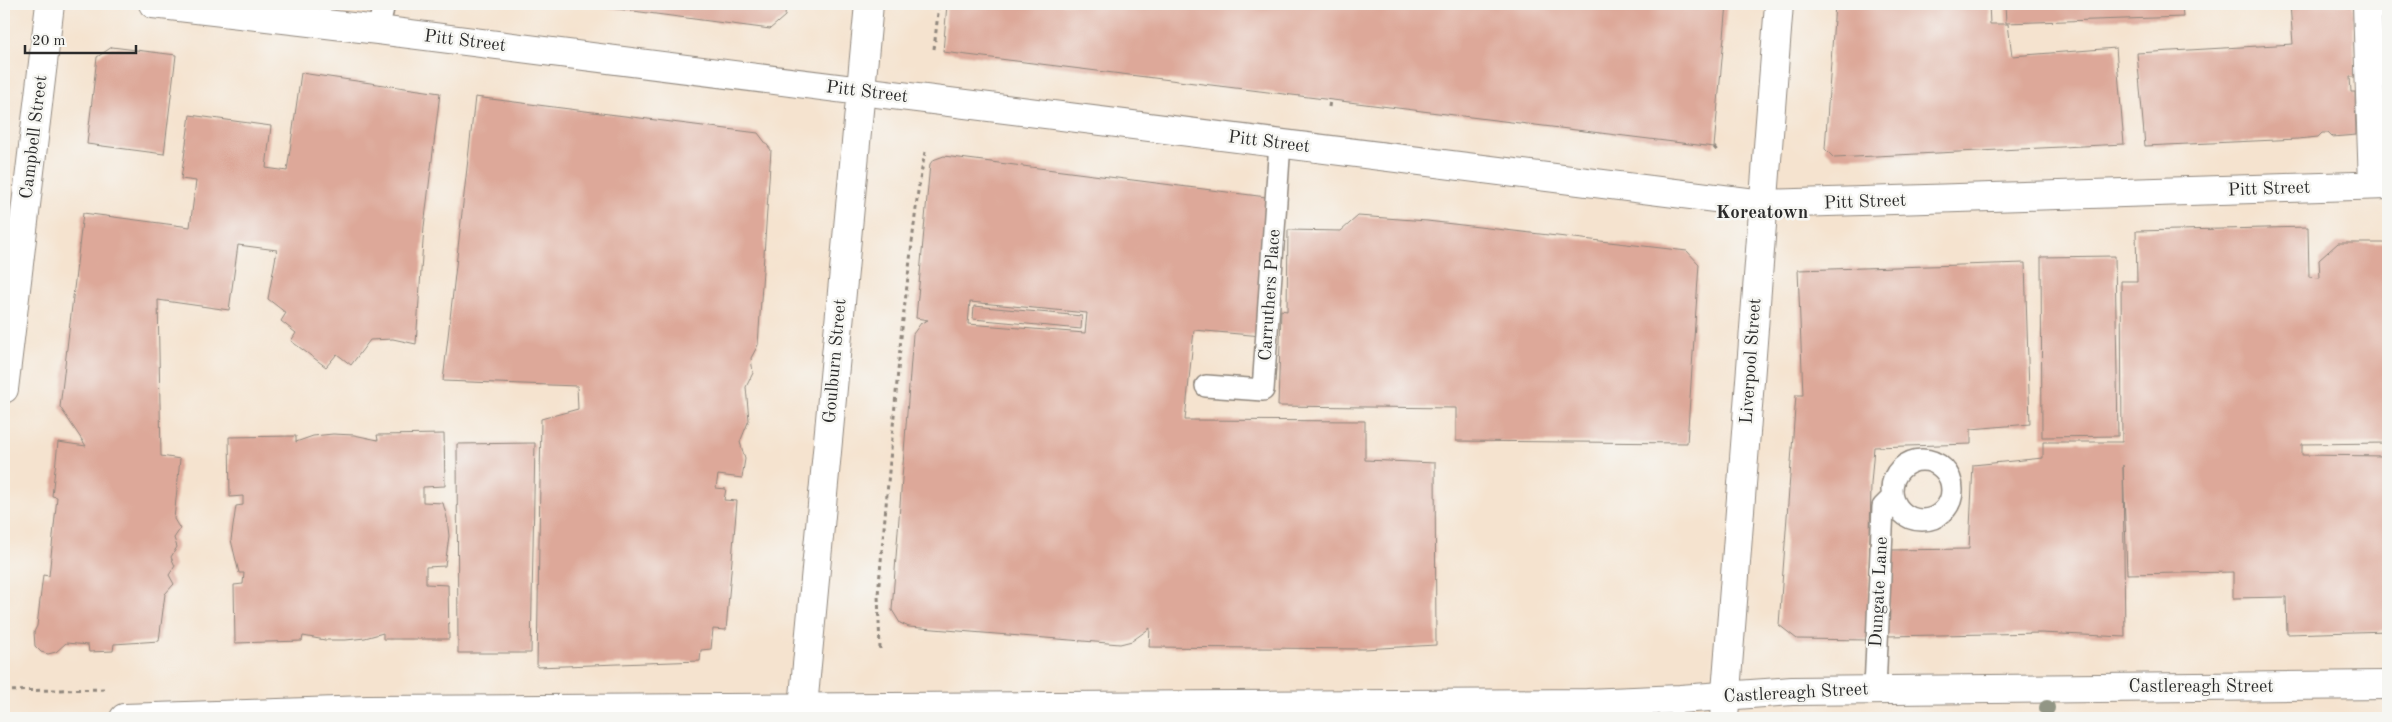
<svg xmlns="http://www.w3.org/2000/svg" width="2392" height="722" font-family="'Old Standard TT',serif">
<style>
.building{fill:#dda899;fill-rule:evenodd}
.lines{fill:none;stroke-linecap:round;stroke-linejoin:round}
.lane-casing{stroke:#90877d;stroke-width:24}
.street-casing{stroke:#90877d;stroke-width:30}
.secondary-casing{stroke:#90877d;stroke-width:30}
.path{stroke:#90877d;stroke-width:3;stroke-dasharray:4 4;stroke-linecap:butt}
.lane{stroke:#fff;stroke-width:21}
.street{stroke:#fff;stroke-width:28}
.secondary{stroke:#fff;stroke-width:28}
.tree{fill:#929685}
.labels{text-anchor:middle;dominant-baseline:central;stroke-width:5;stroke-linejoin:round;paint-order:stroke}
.street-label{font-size:18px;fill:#2b2b2b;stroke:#f6f6f2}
.neighbourhood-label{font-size:19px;font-weight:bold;fill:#2b2b2b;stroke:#f6f6f2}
</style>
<rect width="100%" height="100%" fill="#f6f6f2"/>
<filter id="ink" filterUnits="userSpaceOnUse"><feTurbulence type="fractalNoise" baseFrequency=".02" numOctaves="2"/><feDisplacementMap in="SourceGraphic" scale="10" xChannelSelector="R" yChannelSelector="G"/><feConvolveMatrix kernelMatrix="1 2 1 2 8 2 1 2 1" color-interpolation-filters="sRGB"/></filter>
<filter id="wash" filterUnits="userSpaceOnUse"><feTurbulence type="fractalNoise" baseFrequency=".0096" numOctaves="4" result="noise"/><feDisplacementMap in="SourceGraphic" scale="20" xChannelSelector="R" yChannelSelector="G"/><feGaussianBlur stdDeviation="1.12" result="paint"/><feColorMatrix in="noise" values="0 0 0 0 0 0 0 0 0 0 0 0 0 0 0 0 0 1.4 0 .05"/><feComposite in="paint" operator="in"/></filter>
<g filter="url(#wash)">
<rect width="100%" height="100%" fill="#f5e3cf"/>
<g id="blocks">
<!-- building -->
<path class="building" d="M580 4H786L785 16 770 29Z
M947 4H1727L1714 147 943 52Z
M1835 4H1989L1990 24H2008L2012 56 2116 48 2124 144 1834 158 1825 149Z
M2005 4H2182L2183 17 2006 23Z
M2290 4H2353L2355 77H2350L2351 92H2355L2356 135 2332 137 2328 133H2322L2318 137 2298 139 2145 146 2137 53 2293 44Z
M2382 4H2388V128H2387Z
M112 47 176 55 164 154 87 144 97 57Z
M301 73 440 93 424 227 416 344 393 339 370 340 351 365 337 354 326 367 291 341 296 333 281 321 286 313 268 299 277 250 238 245 229 310 158 300 161 456 180 459 174 519 180 529 174 538 177 547 171 557 175 566 169 575 174 584 165 594 159 641 114 644 113 651 89 652 88 645 66 643 56 652 48 654 41 652 35 646 34 632 37 626 43 575 49 576 57 497 52 496 58 442 86 446 60 407 83 213 190 227 196 181 181 179 190 115 271 126 266 168 287 171Z
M475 97 758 133 771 150 758 345 751 358 753 373 746 387 749 420 740 442 745 459 742 478 718 475 716 488 726 489 724 500 737 501 726 630 713 629 711 649 701 650 700 661 537 667 541 419 578 409 577 386 443 381Z
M944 156 1274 198 1262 336 1194 330 1185 420 1365 421V460L1435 463 1436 645 1364 649 1149 647 1150 628 1132 641 1120 644 909 627 900 623 892 610 913 334 921 323 928 320 916 318 930 164 933 160ZM970 302 1087 313 1085 333 968 324Z
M1358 216 1427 221 1687 251 1699 264 1687 443 1456 441V408L1278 406 1281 310 1287 311 1288 230 1341 231Z
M2308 227 2309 277 2320 278 2319 260 2338 243H2388V443L2302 444V455L2388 456V631L2287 634 2286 597 2233 598V572L2127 574 2123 465 2125 637 2041 633 1888 636 1889 550 1969 549 1973 465 2043 458V442H2122L2121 281H2137L2136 231Z
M2115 256 2118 436 2042 437 2041 257Z
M2025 263 2030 424 1971 429V444L1874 447 1871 484 1868 640 1797 639 1779 625 1796 395H1803L1798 270Z
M974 306 1082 316 1081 329 973 319Z
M333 434 354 435 378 440 377 435 444 434 445 486 423 487V502L443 503 447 518 449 536 445 566 426 567V584L448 585 449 639H383V633L365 638 346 640H325L303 636 302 641 235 643 234 585 243 584 244 573H239L231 540 236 506 243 505V496L230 497 229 437 296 436V442L313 436Z
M535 443 531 653H458L457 444Z"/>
</g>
</g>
<g filter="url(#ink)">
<use href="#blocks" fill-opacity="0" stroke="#90877d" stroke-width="1"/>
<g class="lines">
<defs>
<path id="lane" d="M378 30 384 4
M1206 386 1263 390 1280 143
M1892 490a30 30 0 1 1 60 0a30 30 0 1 1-60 0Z
M1875 689 1883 507 1892 498"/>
<path id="street" d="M2367 4 2373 185
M861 91 1763 204 2388 185
M4 389 50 4
M124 718 367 710 1587 703 1680 699 1792 691 2388 685"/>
<path id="secondary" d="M153 4 378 30 861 91
M802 718 869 4
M1724 718 1779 4"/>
</defs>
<!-- lane casing -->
<use href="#lane" class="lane-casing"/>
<!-- street casing -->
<use href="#street" class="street-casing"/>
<!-- secondary casing -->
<use href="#secondary" class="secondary-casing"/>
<!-- path -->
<path class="path" d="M934 49 939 4
M1329 107 1330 100
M1714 147 1718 152
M880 649 878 595 901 337 918 191 925 152
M4 691 108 689"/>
<!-- lane -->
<use href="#lane" class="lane"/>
<!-- street -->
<use href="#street" class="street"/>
<!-- secondary -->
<use href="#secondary" class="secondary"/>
</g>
<!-- trees -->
<circle class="tree" cx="2047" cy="708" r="8"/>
</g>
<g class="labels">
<!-- street labels -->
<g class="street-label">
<text transform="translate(465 41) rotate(7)">Pitt Street</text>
<text transform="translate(867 92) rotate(7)">Pitt Street</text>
<text transform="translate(34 137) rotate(-83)">Campbell Street</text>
<text transform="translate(1269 142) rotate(7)">Pitt Street</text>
<text transform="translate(2269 189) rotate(-2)">Pitt Street</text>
<text transform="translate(1865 202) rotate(-2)">Pitt Street</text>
<text transform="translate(1270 295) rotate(-86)">Carruthers Place</text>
<text transform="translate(835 361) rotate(-85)">Goulburn Street</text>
<text transform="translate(1751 361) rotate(-86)">Liverpool Street</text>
<text transform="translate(1879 592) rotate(-87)">Dungate Lane</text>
<text x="2201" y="687">Castlereagh Street</text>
<text transform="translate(1796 693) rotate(-3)">Castlereagh Street</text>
</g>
<!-- neighbourhood labels -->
<g class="neighbourhood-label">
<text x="1762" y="213">Koreatown</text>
</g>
</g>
<!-- margin -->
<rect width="2392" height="722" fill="none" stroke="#f6f6f2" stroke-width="20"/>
<!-- scale -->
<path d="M25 45v8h111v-8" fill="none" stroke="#2b2b2b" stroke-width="2.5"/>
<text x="32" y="45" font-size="15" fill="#2b2b2b" stroke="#f6f6f2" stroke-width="4" paint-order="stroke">20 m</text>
</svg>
